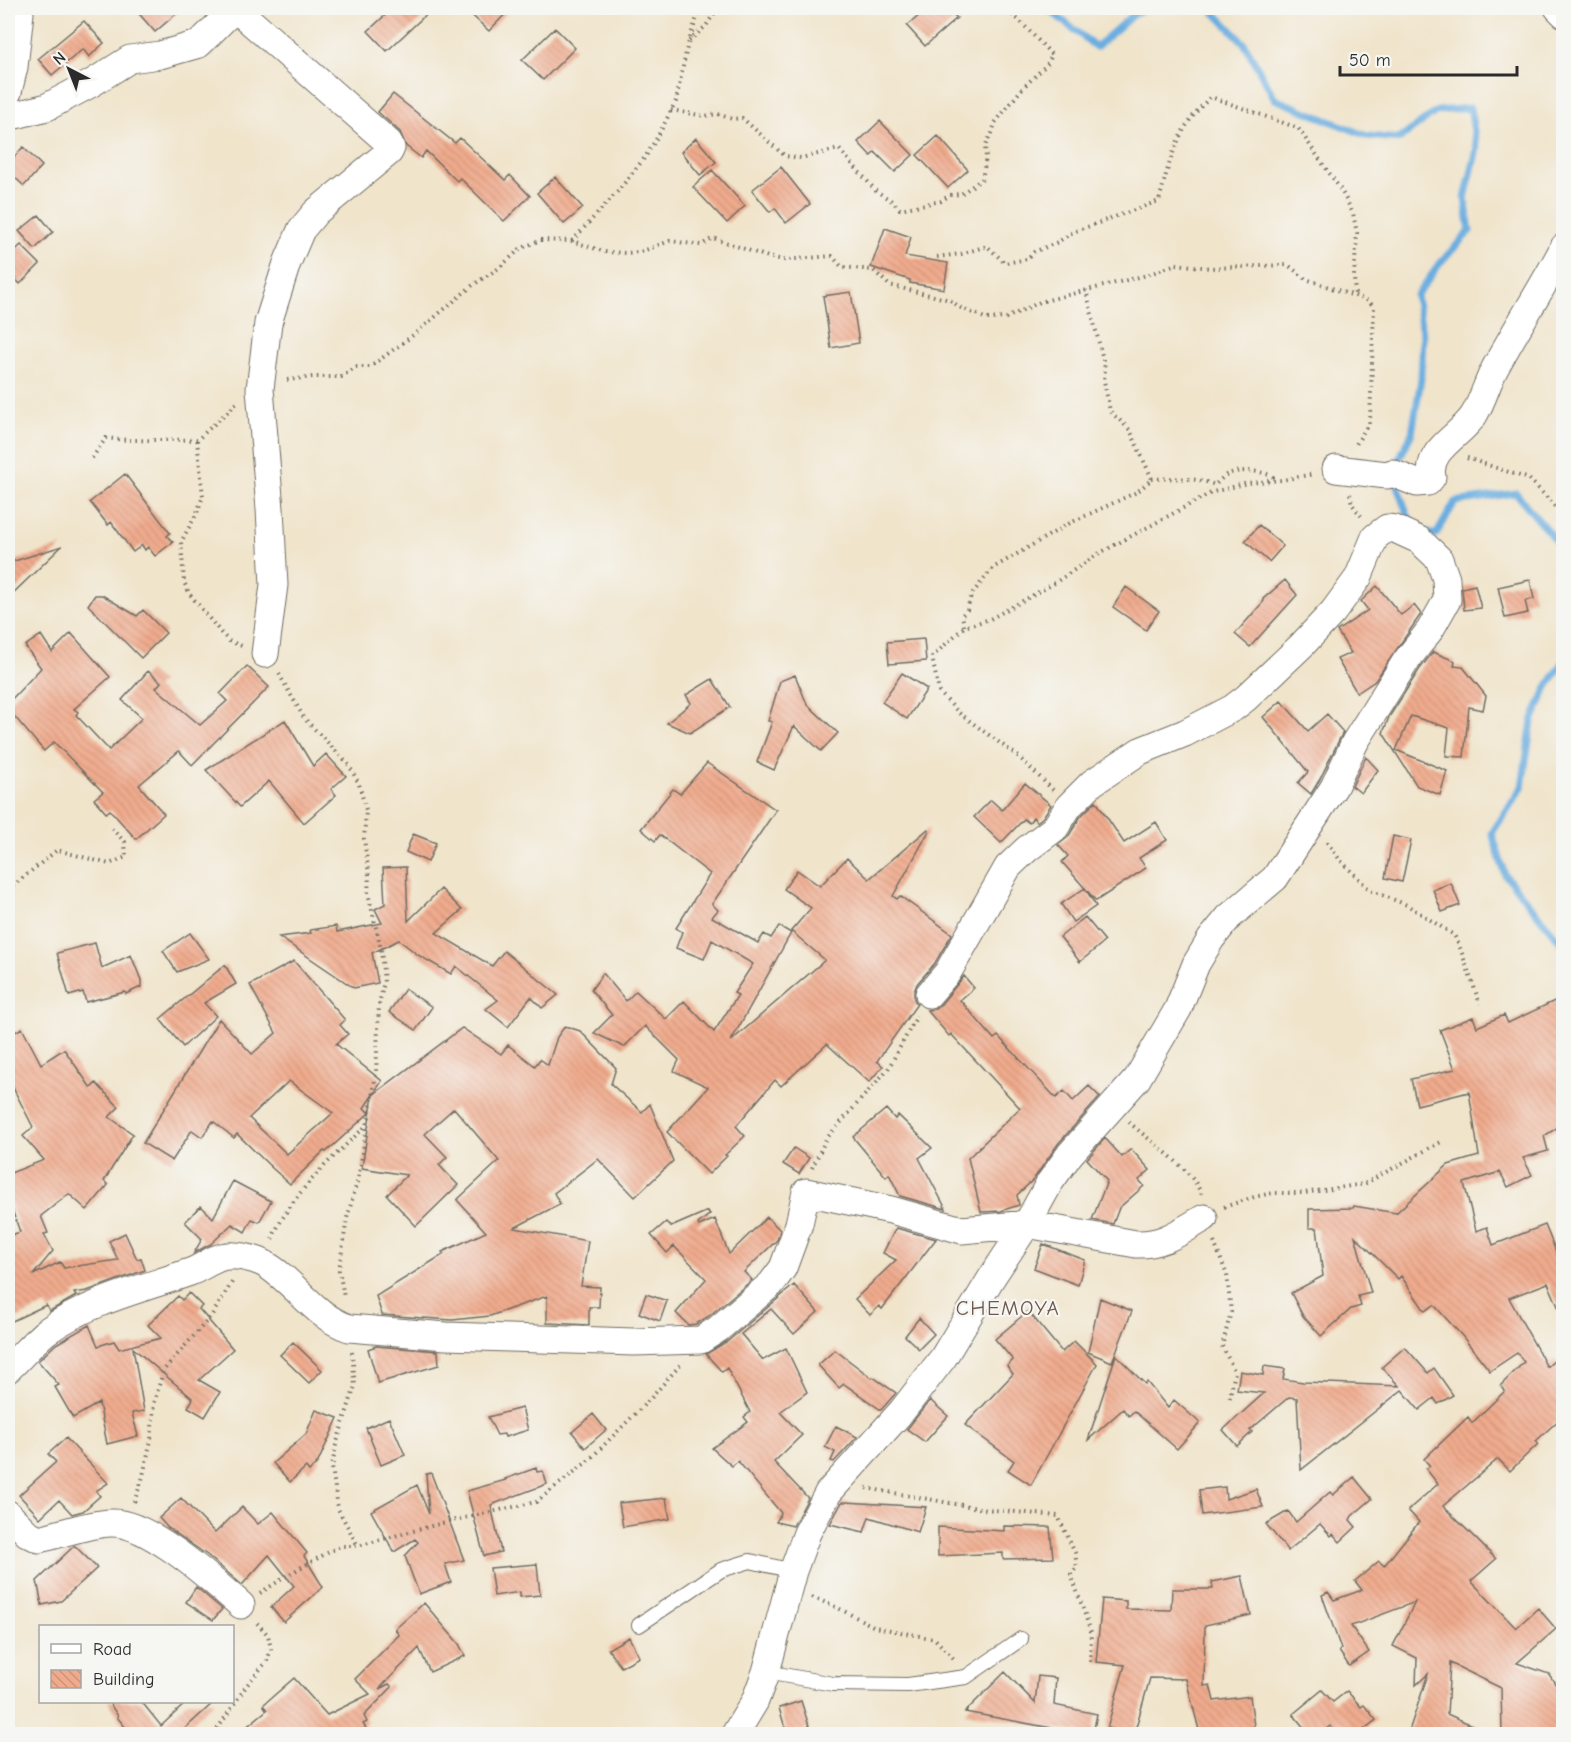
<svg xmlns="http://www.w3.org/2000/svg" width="1571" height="1742" font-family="'Comic Neue',sans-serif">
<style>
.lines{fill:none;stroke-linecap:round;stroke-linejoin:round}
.stream{stroke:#6baee0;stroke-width:7}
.building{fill:url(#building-back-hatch);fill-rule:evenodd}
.lane-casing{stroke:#706c63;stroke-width:16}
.street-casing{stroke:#706c63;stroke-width:29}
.path{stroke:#706c63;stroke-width:4;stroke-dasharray:1.5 4.5;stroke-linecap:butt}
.lane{stroke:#fff;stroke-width:14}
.street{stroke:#fff;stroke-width:27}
.labels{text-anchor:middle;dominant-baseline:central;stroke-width:4.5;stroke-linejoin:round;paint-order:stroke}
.quarter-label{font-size:21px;letter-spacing:1.5px;fill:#70584d;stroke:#f6f6f2}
</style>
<defs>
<pattern id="building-back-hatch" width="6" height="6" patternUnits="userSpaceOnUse" patternTransform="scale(1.5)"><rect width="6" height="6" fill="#f0ab8d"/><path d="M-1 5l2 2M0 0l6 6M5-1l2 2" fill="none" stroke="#ce937a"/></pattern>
</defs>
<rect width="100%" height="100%" fill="#f6f6f2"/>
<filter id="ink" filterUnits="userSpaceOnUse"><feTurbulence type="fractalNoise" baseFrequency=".0167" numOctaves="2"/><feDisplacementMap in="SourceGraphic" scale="12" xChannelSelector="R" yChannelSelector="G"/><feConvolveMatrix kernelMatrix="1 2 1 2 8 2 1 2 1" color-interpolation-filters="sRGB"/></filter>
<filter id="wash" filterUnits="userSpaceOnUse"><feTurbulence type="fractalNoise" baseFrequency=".008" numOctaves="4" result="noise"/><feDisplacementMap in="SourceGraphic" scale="24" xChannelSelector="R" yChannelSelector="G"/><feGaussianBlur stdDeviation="1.35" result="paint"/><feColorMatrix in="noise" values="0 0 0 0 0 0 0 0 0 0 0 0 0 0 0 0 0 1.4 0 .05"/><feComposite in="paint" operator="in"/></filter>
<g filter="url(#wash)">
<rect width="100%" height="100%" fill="#f0e4cb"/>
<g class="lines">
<!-- stream -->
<path class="stream" d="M1047 8 1096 47 1135 13 1148 8
M1210 8 1244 43 1275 99 1367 136 1399 139 1437 111 1470 108 1477 149 1465 198 1470 231 1441 262 1416 296 1423 336 1421 379 1412 433 1395 467
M1396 483 1413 529
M1424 532 1436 535 1455 502 1516 493 1564 551
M1564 661 1547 687 1532 721 1522 787 1492 833 1505 875 1564 946"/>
</g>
<g id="blocks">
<!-- building -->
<path class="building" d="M134 8H183L155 32Z
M393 8H433L387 51 368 31Z
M464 8H511L489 31Z
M928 8H947L957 18 925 46 907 26Z
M84 21 104 43 89 57 83 49 52 75 38 59Z
M555 28 575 48 543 80 522 60Z
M393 94 455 143 460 138 505 180 510 175 530 196 504 221 460 178 457 181 426 151 421 158 406 146 400 132 378 112Z
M880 121 913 155 895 172 875 152 871 156 858 142Z
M938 136 968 170 948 188 917 155Z
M696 138 716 162 700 175 681 152Z
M23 147 42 166 24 186 8 171V164Z
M781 167 810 204 786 223 775 208 770 212 752 190Z
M712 170 745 206 727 223 693 187Z
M555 177 583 208 564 224 537 193Z
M39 215 53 232 35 249 19 231Z
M885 228 911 237 905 256 948 263 944 289 910 283V280L871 267Z
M21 245 40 264 20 284 8 271V257Z
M851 292 859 343 831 348 823 296Z
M125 474 170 533 167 536 173 542 155 556 148 547 145 550 142 545 133 552 111 522 108 525 90 502Z
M1259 525 1283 546 1269 562 1245 541Z
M62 546 8 598V563Z
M1285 580 1297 595 1250 647 1235 634 1264 601 1263 599Z
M1530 580 1534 599 1525 601 1528 613 1505 618 1498 587Z
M1475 585 1481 608 1464 610 1462 588Z
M1377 586 1401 615 1414 605 1421 614 1375 681 1357 693 1337 659 1351 653 1337 631 1368 610 1361 601Z
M1126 587 1159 611 1146 630 1113 607Z
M95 595H102L137 616 143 610 166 633 141 658 88 605Z
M71 633 110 677 74 709 78 712 76 715 109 750 142 718 122 700 148 671 161 682 156 688 200 725 227 701 220 694 247 666 269 687 192 765 179 751 139 785 164 814 136 839 110 810 106 813 94 799 103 792 54 742 44 751 8 709V703L41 668 25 646 41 635 52 652Z
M924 639 926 661 889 664 887 642Z
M1433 652 1455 661 1454 666 1463 667 1486 696 1483 710 1469 707 1464 757 1446 756 1449 728 1411 716 1396 750 1447 771 1440 795 1417 786 1383 733 1389 717 1419 670Z
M902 673 927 689 907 719 882 702Z
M795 675 807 704 838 733 821 751 794 726 774 770 757 762 772 722 768 721 780 681Z
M712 679 730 707 690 733 667 723 691 703 686 695Z
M1281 701 1308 731 1327 714 1343 732 1320 779 1311 794 1298 783 1308 772 1263 717Z
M285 720 313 766 326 754 346 776 331 789 336 795 304 823 269 781 240 807 206 770Z
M1366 757 1378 770 1361 793 1352 786Z
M707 763 776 810 712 904 718 910 712 917 758 943 764 934 771 938 779 926 791 933 731 1041 825 960 791 931 811 908 784 889 797 870 820 886 847 858 869 879 928 829 929 831 893 896 897 899 900 896 952 934 935 963 917 984 914 992V999L917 1004 877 1061 883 1066 869 1082 827 1044 781 1086 775 1080 736 1126 745 1136 725 1155 727 1156 709 1174 667 1132 708 1087 674 1071 679 1060 645 1026 624 1047 594 1033 612 1015 591 990 603 973 626 1001 636 991 666 1019 684 1001 714 1032 738 995 734 993 753 964 712 940 704 959 676 948 682 932 676 928 710 874 660 835 655 841 641 829 673 789 680 794Z
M1025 783 1051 805 1043 817 1037 822 1033 817 1029 823 1024 819 1001 843 974 817 991 800 1002 810Z
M1096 801 1124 843 1156 822 1167 840 1139 858 1146 868 1096 901 1062 862 1068 856 1058 845 1068 837 1081 816Z
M413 834 436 843 428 862 406 852Z
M1393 836 1411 840 1402 882 1385 878Z
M406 867 408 921 441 889 462 910 436 933 492 966 504 951 558 995 542 1008 531 997 508 1027 486 1009 498 1000 456 966 451 974 418 955 399 940 372 953 378 983 354 988 279 937 311 933 310 930 336 926 337 932 382 923 375 909 385 904 383 868Z
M1451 883 1460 905 1442 912 1433 890Z
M1085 888 1096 906 1073 922 1061 904Z
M1085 917 1105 941 1080 962 1060 937Z
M190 933 209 959 177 972 163 951Z
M95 943 102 968 131 955 141 980V987L126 994 125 992 86 1002 83 992 69 996 57 953Z
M294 961 345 1020 340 1025 348 1034 336 1044 382 1081 364 1108 369 1113 326 1152 324 1151 290 1184 272 1168 237 1134 234 1138 213 1121 202 1137 192 1130 172 1161 143 1143 219 1019 252 1054 276 1033 250 985ZM289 1081 333 1113 287 1154 249 1118Z
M225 965 236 984 204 1003 216 1016 183 1047 160 1019Z
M964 976 974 988 960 1000 994 1039 998 1036 1056 1098 1064 1091 1073 1101 1089 1086 1100 1097 1058 1144 1033 1180 1017 1195 1019 1205 1001 1211 981 1212 968 1158 1020 1108 951 1034 949 1036 927 1010 935 1009 941 1004Z
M405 989 432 1007 416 1030 389 1012Z
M1563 997V1124L1544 1136 1548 1151 1523 1158 1532 1175 1508 1187 1500 1172 1464 1183 1476 1231 1487 1227 1493 1245 1545 1225 1563 1269V1318L1548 1283 1509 1298 1547 1367 1555 1360 1563 1369V1416L1536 1441 1538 1444 1510 1471 1498 1459 1443 1506 1496 1559 1471 1581 1516 1628 1538 1608 1556 1629 1517 1663 1549 1674 1563 1696V1734H1502L1501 1688 1450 1663 1447 1714 1492 1734H1408L1428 1674 1416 1685 1417 1658 1393 1646 1415 1602 1351 1626 1369 1652 1349 1666 1339 1651 1341 1649 1322 1595 1328 1592 1334 1600 1362 1590 1355 1581 1379 1561 1384 1566 1419 1522 1408 1510 1438 1484 1426 1469 1430 1466 1424 1459 1468 1417 1472 1423 1505 1391 1501 1385 1524 1362 1517 1353 1490 1371 1463 1337 1434 1305 1425 1311 1401 1276 1398 1279 1355 1236 1371 1293 1358 1296 1361 1306 1351 1309 1321 1336 1303 1316 1291 1293 1323 1276 1317 1228H1309V1209L1353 1208 1354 1206 1396 1213 1448 1165 1479 1156 1469 1092 1417 1105 1411 1079 1455 1069 1440 1030 1473 1017 1477 1027 1504 1015 1508 1023Z
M565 1026 580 1031 616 1068 611 1084 642 1112 650 1104 673 1161 635 1197 598 1159 554 1193 560 1204 514 1228 588 1241 581 1286 600 1287 599 1307H589V1325L547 1323V1296L490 1316 452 1320 382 1315 376 1296 444 1254 442 1252 486 1232 457 1200 499 1161 454 1108 425 1134 447 1157 439 1165 458 1185 416 1226 387 1195 407 1175 362 1168 373 1095 462 1028 501 1054 508 1045 535 1066 540 1059 548 1065 557 1037Z
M22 1028 41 1064 64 1049 91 1088 96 1083 119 1107 109 1117 133 1134 104 1181 108 1185 87 1210 69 1194 41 1216 48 1233 44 1234 53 1251 33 1275 60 1262 64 1268 118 1260 109 1241 125 1233 137 1259 141 1258 145 1270 87 1291 74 1293 76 1296 50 1311 46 1305 8 1323V1236L20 1232 8 1198V1174L44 1160 23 1136 33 1127 8 1078V1036Z
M886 1109 895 1119 898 1115 932 1148 919 1158 946 1209 900 1196 889 1174 886 1177 853 1137Z
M1105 1138 1122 1157 1131 1149 1150 1170 1139 1180 1144 1186 1119 1208 1113 1224 1092 1220 1107 1181 1087 1159Z
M794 1148 809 1158 799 1174 783 1164Z
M233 1181 271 1201 259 1222 252 1219 245 1232 232 1224 211 1244 194 1253 202 1239 185 1222 201 1206 213 1218Z
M708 1211 710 1214 698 1224 699 1226 715 1219 729 1254 767 1217 780 1230 777 1240 744 1272 752 1280 709 1316 696 1324 688 1325 676 1313 706 1279 674 1246 667 1253 651 1235 666 1222 671 1227Z
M896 1228 936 1239 882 1309 879 1306 870 1315 855 1299 896 1260 883 1253Z
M1043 1244 1085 1260 1078 1285 1034 1268Z
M794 1285 818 1312 794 1334 771 1309 741 1334 763 1360 786 1348 807 1392 780 1412 802 1435 774 1462 808 1498 793 1526 776 1522 781 1513 738 1461 732 1466 712 1448 748 1422 744 1417 750 1412 727 1368 722 1372 706 1354 728 1341Z
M189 1293 202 1306 199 1309 233 1349 199 1380 220 1392 205 1417 188 1407 193 1399 133 1348 144 1411 132 1413 138 1436 107 1444 99 1403 73 1418 55 1387 59 1385 38 1361 56 1344 89 1325 98 1346 114 1341 119 1349 161 1338 148 1325 178 1296 182 1300Z
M646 1294 667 1301 660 1321 639 1313Z
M1100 1298 1132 1311 1112 1362 1088 1352Z
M1028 1311 1062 1352 1074 1341 1097 1364 1031 1485 1008 1470 1014 1461 965 1425 1013 1374 1007 1366 1013 1360 995 1339Z
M919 1318 934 1334 919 1349 905 1336Z
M293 1342 322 1370 309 1383 280 1355Z
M376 1346 438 1351 439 1365 378 1383 368 1349Z
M1405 1347 1428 1373 1434 1368 1453 1395 1438 1404 1434 1398 1419 1410 1402 1390 1301 1470 1297 1398 1289 1397 1250 1430 1252 1432 1237 1446 1223 1430 1264 1393 1237 1390 1240 1371 1263 1375 1264 1366 1285 1369 1283 1379 1303 1382 1399 1386 1382 1367Z
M835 1350 872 1378 873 1377 896 1393 881 1410 844 1384 839 1388 818 1365Z
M1116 1355 1145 1384 1147 1382 1168 1408 1174 1400 1200 1423 1177 1449 1134 1411 1129 1416 1123 1409 1088 1440Z
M930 1400 948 1416 925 1442 907 1429Z
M522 1408 528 1430 505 1437 504 1434 497 1435 488 1417Z
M316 1410 338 1418 318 1462 309 1471 306 1467 290 1482 273 1463 306 1434Z
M593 1414 606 1430 585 1448 572 1432Z
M389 1418 405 1455 381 1465 366 1428Z
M836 1426 857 1437 834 1462 831 1461 835 1452 825 1447Z
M66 1438 108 1483 96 1491 100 1496 83 1511 72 1514 59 1500 40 1518 19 1495 56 1462 48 1454Z
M536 1468 537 1472 543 1471 547 1484 491 1505 501 1552 484 1556 467 1491 506 1480 505 1479Z
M431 1473 464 1560 445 1564 451 1582 419 1594 405 1556 418 1542 415 1539 394 1552 371 1511 417 1485 429 1514 426 1474Z
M1354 1477 1372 1499 1352 1516 1350 1520 1356 1527 1340 1542 1333 1534 1331 1536 1320 1524 1288 1551 1266 1524 1288 1511 1296 1522 1330 1492 1333 1495Z
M1225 1487 1226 1499 1256 1489 1263 1507 1202 1515 1199 1490Z
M181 1498 215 1533 242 1507 258 1524 273 1512 307 1553 304 1556 323 1587 284 1622 271 1607 294 1586 269 1555 242 1585 207 1555 167 1527 159 1518Z
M666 1498 670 1519 623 1527 619 1503Z
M842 1502H846L926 1507 918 1532 869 1517 864 1532 830 1524Z
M1004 1526 1050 1527 1053 1558 1003 1559V1553L938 1556V1527L1004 1531Z
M74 1546H75L97 1568 61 1601 42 1605 37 1581Z
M537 1564 540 1595 520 1597V1592L494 1596 490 1568Z
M1242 1576 1251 1615 1205 1625 1204 1686 1210 1685 1214 1701 1250 1696 1255 1734H1200L1186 1679 1150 1678 1134 1734 1107 1728 1125 1665 1096 1662 1102 1599 1126 1601V1609L1171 1610 1172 1589H1213L1212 1582Z
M196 1587 222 1609 213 1620 186 1602Z
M424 1603 459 1644 465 1656 430 1672 419 1648 379 1689 389 1684 392 1687 364 1716 367 1722 363 1724 370 1734H238L267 1710 263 1705 294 1678 327 1715 370 1694 355 1679 399 1635 395 1629Z
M629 1637 639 1657 621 1667 608 1649Z
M1005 1672 1035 1703 1038 1676 1056 1678 1054 1705 1097 1714 1093 1734H1084L965 1712Z
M1322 1690 1333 1702 1347 1691 1361 1707 1364 1705 1376 1720 1358 1734H1337L1330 1726 1320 1734H1309L1293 1714Z
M108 1701H141L161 1726 188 1701H215L179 1734H131L117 1717 118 1716Z
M801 1701 810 1729 787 1734 779 1708Z"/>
</g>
</g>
<g filter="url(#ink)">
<use href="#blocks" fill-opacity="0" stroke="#706c63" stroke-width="1.5"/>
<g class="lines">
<defs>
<path id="lane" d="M639 1625 721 1570 750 1561 793 1571
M766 1672 833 1684 908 1685 966 1677 1021 1639"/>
<path id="street" d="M235 8 389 143 391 148 389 152 316 212 301 230 287 263 268 323 260 389 270 509 274 585 265 654
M1558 8 1564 14
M8 92 14 67 20 13
M8 111 16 115 47 107 92 83 130 59 160 55 199 44 235 8
M1336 469 1387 475 1392 473 1417 483 1428 482 1432 477C1426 449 1462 435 1474 415 1483 400 1487 383 1495 368 1517 327 1542 289 1564 247
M8 1369C21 1357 33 1342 47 1331 89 1301 142 1289 190 1272 202 1268 214 1257 227 1256 237 1255 253 1258 263 1263 294 1280 314 1317 349 1328L446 1336 634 1342 701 1340 718 1329 771 1284 783 1268 799 1224 806 1192 891 1210 962 1230 1027 1224 1136 1244C1164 1245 1181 1231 1204 1218
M8 1514 27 1533 39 1539C62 1534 86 1524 111 1523 148 1521 213 1581 241 1605
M735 1734 755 1701 766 1672 793 1571 807 1533 828 1493 902 1411 943 1358 992 1277 1027 1224 1050 1182 1070 1154 1137 1079 1178 1009 1196 964 1211 939 1229 917 1275 878 1334 787 1355 742 1406 661 1430 630 1447 600 1446 579 1439 559 1419 540 1395 529 1387 528 1375 537 1358 578 1333 612 1301 646 1246 698 1233 708 1185 733 1140 751 1092 783 1069 806 1055 828 1027 849 1008 867 948 972 929 994"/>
</defs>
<!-- lane casing -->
<use href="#lane" class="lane-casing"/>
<!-- street casing -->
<use href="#street" class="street-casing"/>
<!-- path -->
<path class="path" d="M689 41 706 26 715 12 722 8
M671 110 704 116 718 114 732 119 742 118 785 156 801 158 839 149 876 191 892 201 900 209 941 201 950 195 961 194 982 179 986 158 985 146 992 133 995 123 1021 90 1048 63 1052 55 1019 20 1003 8
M572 241 618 191 646 156 658 136 676 101 687 47 700 8
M937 257 961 254 987 246 1005 263 1028 259 1034 252 1058 242 1073 232 1159 201C1170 159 1177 127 1211 97L1298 128 1341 190 1353 213 1357 233 1354 276 1355 296
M287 380 313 377H341L356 367H370L416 333 473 285 499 268 520 249 540 240 572 241 605 252 626 253 640 252 670 241 701 245 713 238 768 257 784 260 832 256 842 267 873 270 889 285 950 300 961 308 987 319 1006 318 1040 302 1147 275 1176 264 1210 268 1288 265 1306 279 1369 301 1374 308 1370 421 1355 446
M197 440 203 496 197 513 181 542 184 582 189 593 221 633 229 641 242 646
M92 458 106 438C136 442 167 439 197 440L237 403
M1467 458 1529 479 1564 515
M1152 479C1173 478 1195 477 1215 485 1218 482 1222 478 1226 475 1236 469 1264 470 1273 477L1268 480
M1350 494 1352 504 1361 516
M964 626 962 615 967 610 971 595 993 568 1070 523 1137 492 1152 479 1130 430 1110 411 1104 381 1105 368 1086 290
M279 674 304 718 349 765 359 784 366 810 364 839 369 875 368 893 381 949 384 982 379 1004 376 1074 358 1179 347 1218 339 1270 344 1297
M1053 790 1019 757 959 713 939 692 932 657 964 627 990 619 1053 584 1098 554 1213 492 1248 483 1282 480 1314 474
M1327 842 1340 860 1370 890 1407 905 1454 935 1459 945 1480 1004
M8 890 57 850 109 864 126 857 125 842 112 829
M1129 1122C1149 1141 1193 1169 1201 1194
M812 1168 826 1139 888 1069 917 1016
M1224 1207 1254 1197 1273 1193H1304L1364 1184 1441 1142
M272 1239C291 1194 331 1159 366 1126
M1214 1242 1227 1275 1231 1312 1222 1346 1235 1372 1229 1401
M352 1352 355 1386 336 1445 332 1467 338 1509 358 1546
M866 1488 984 1509 1058 1516 1075 1553 1077 1567 1071 1574 1091 1632 1090 1665
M134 1502 142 1480 151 1440 154 1404 163 1371 212 1315 234 1279
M260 1593 298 1569 340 1546H358L446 1522 536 1502 587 1462 651 1398 680 1365
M812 1597 836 1607 875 1627 935 1639 955 1660
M214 1734 247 1685 267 1661 271 1649 268 1635 257 1623"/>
<!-- lane -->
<use href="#lane" class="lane"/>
<!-- street -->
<use href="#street" class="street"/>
</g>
</g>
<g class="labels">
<!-- quarter labels -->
<g class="quarter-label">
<text x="1008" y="1308">CHEMOYA</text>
</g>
</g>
<!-- margin -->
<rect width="1571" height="1742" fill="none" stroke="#f6f6f2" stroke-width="30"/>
<!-- legend -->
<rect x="39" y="1625" width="195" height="78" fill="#f6f6f2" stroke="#a5a5a2" stroke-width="1.5"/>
<rect x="51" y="1644" width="30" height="9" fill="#ffffff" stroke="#a5a5a2" stroke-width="1.5"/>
<text x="93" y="1655" font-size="18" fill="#2b2b2b">Road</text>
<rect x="51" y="1670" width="30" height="18" fill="url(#building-back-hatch)" stroke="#a5a5a2" stroke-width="1.5"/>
<text x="93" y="1685" font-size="18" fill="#2b2b2b">Building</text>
<!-- north arrow -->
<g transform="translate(69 69) rotate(318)" stroke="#f6f6f2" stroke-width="4.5" paint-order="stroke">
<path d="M0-4.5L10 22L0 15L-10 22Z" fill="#2b2b2b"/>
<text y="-9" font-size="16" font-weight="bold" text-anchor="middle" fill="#2b2b2b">N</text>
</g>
<!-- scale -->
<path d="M1340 66v9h177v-9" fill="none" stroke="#2b2b2b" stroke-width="3"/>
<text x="1349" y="66" font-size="18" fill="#2b2b2b" stroke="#f6f6f2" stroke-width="4.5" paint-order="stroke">50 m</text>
</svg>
